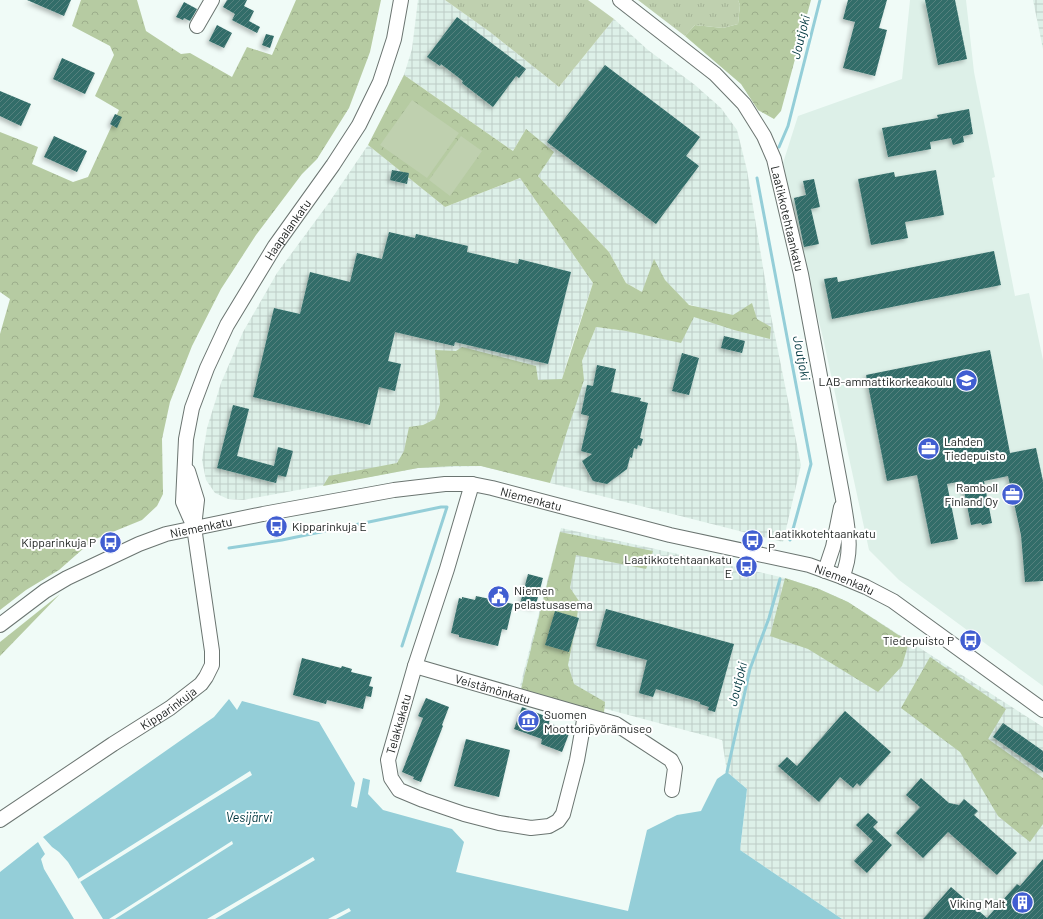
<svg xmlns="http://www.w3.org/2000/svg" width="1043" height="919" font-family="Barlow,sans-serif">
<style>
.built{fill:#ddf0e8}
.industrial{fill:url(#industrial-grid)}
.grass{fill:url(#grass-tufts)}
.forest{fill:url(#forest-crowns)}
.garden{fill:#bfd0af}
.water{fill:#94ced8}
.pier{fill:#f0fbf7}
.lines{fill:none;stroke-linecap:round;stroke-linejoin:round}
.stream{stroke:#94ced8;stroke-width:3}
.building{fill:url(#building-hatch);filter:url(#shadow)}
.minor-casing{stroke:#6b7571;stroke-width:16}
.minor{stroke:#fff;stroke-width:14}
.labels{text-anchor:middle;dominant-baseline:central;stroke-width:4;stroke-linejoin:round;paint-order:stroke}
.street-label{font-size:12px;fill:#1a1e1d;stroke:#fff}
.poi-label{font-size:12px;fill:#1a1e1d;stroke:#fff;text-anchor:end}
.water-label{font-size:13px;font-style:italic;fill:#00373f;stroke:#fff}
</style>
<defs>
<pattern id="industrial-grid" width="8" height="8" patternUnits="userSpaceOnUse"><rect width="8" height="8" fill="#ddf0e8"/><path d="M0 4h8M4 0v8" fill="none" stroke="#bdcdc7"/></pattern>
<pattern id="grass-tufts" width="24" height="20" patternUnits="userSpaceOnUse"><rect width="24" height="20" fill="#bfd0af"/><path d="M3 7l-1-3M5 7V3M7 7l1-3M15 17l-1-3M17 17v-4M19 17l1-3" fill="none" stroke="#a4b296"/></pattern>
<pattern id="forest-crowns" width="20" height="18" patternUnits="userSpaceOnUse"><rect width="20" height="18" fill="#b6cba2"/><path d="M2 6a3 3 0 1 1 6 0M12 15a3 3 0 1 1 6 0" fill="none" stroke="#9cae8b"/></pattern>
<pattern id="building-hatch" width="6" height="6" patternUnits="userSpaceOnUse"><rect width="6" height="6" fill="#336d69"/><path d="M-1 1l2-2M0 6l6-6M5 7l2-2" fill="none" stroke="#55817e"/></pattern>
<filter id="shadow"><feDropShadow dx="-2.5" dy="2.5" stdDeviation="2" flood-color="#0004"/></filter>
</defs>
<rect width="100%" height="100%" fill="#f0fbf7"/>
<!-- built -->
<path class="built" d="M910 0H966L974 72 995 177 992 178 1015 296 1029 293 1043 360V686L899 580 869 550 823 338 800 246 783 163 798 116 902 79Z"/>
<!-- industrial -->
<path class="industrial" d="M418 0H445L490 32 559 87 614 19 648 50 695 85 721 108 737 130 747 170 771 316 801 465 783 542 550 483 582 361 596 327 626 331 695 306 642 292 626 283 609 252 538 176 526 129 513 151 404 75 412 49Z
M1033 0H1043V49Z
M368 145 445 207 520 178 593 283 572 345 533 479 481 466 418 468 243 500 228 499 215 493 206 480 202 460 207 428 221 383 243 332 277 273 328 204Z
M561 528 785 578 819 589 848 602 1043 727V919H842L740 850 747 789 727 772 722 740 520 686Z"/>
<!-- grass -->
<path class="grass" d="M445 0H588L614 19 559 87 490 32Z
M638 0H738L740 5 738 24 723 28 695 25 685 36Z"/>
<!-- forest -->
<path class="forest" d="M81 0H137L146 31 181 54 190 53 232 77 247 47 272 55 296 0H381L370 52 349 108 317 159 302 174 256 235 221 289 192 346 170 402 162 439 163 494 157 506 142 520 93 540 59 570 26 590 0 610V334L10 299 0 292V132L38 147 32 164 73 182 88 177 119 110 95 96 114 55 110 46 72 26Z
M738 0H811L781 111 774 119 758 110 741 84 685 36 695 25 723 28 738 24 740 5Z
M404 75 513 151 526 129 554 152 538 176 609 252 626 283 642 292 654 259 665 280 689 305 733 315 752 303 757 319 771 327 770 339 734 330 694 317 681 343 626 331 596 327 582 361 584 380 550 483 481 466H454L418 468 323 486 329 476 397 463 404 451 409 427 423 425 435 419 440 404 439 381 435 350 456 351 462 347 536 366 538 380 562 379 593 283 520 178 445 207 368 145Z
M560 532 653 551 646 569 576 555 570 588 579 601 576 625 568 665 574 684 605 702 604 713 521 689Z
M785 578 819 589 848 602 909 642 902 666 878 692 808 649 770 636Z
M60 594 0 656V642Z
M930 657 1006 709 988 739 1043 778V824L1030 842 998 816 960 752 901 708Z"/>
<!-- garden -->
<path class="garden" d="M412 100 459 133 427 178 380 145Z
M461 136 482 151 450 196 429 180Z"/>
<!-- water -->
<path class="water" d="M229 699 237 710 242 701 319 722 355 783 351 806 357 808 363 778 370 780 368 794 383 810 452 829 464 842 456 872 628 911 647 830 677 815 701 811 717 779 727 772 747 789 740 850 842 919H103L68 862 59 852 52 847 43 837 214 717Z
M38 842 45 854 41 859 44 869 74 919H0V872Z"/>
<!-- pier -->
<path class="pier" d="M250 771 252 775 80 882 78 879Z
M232 841 233 844 115 919H109Z
M313 857 315 860 215 919H207Z
M349 908 351 911 336 919H328Z"/>
<g class="lines">
<!-- stream -->
<path class="stream" d="M779 147 788 126 820 0
M757 178 811 464 790 540
M229 548 282 540 441 507H447L402 646
M727 772 750 669 769 618 780 579"/>
</g>
<!-- building -->
<path class="building" d="M27 0H71L64 16Z
M227 0H247L244 6 254 11 249 21 260 27 257 33 232 20 235 14 223 7Z
M848 0H887L879 28 887 30 875 76 843 68 855 22 843 19Z
M925 0H955L967 59 938 65Z
M184 2 197 9 190 21 184 18 183 20 176 17Z
M457 17 526 69 519 78 516 76 493 107 462 83 463 81 441 64 440 66 427 57Z
M217 25 232 33 224 48 209 41Z
M266 34 274 36 270 48 262 45Z
M62 58 95 73 85 94 53 79Z
M605 65 700 137 686 156 699 166 656 224 547 142Z
M0 91 31 104 21 126 0 116Z
M969 109 973 134 963 136 964 142 953 145 951 138 930 142 931 149 888 157 882 128 938 118 937 115Z
M115 114 122 117 117 128 110 124Z
M54 136 87 151 77 172 44 157Z
M392 170 409 173 407 184 390 180Z
M936 170 944 215 905 222 908 238 871 245 858 179 894 172 895 177Z
M814 179 820 207 811 209 819 244 804 247 794 198 806 195 803 181Z
M389 232 415 238 416 234 468 246 467 252 518 264 519 259 571 272 548 364 455 342 454 346 395 332 388 361 401 364 395 391 379 387 370 425 253 397 274 308 300 314 310 272 350 282 357 253 382 259Z
M994 251 1001 285 832 319 824 279 837 277 838 282Z
M724 336 745 341 742 353 721 348Z
M990 350 1010 453 1036 448 1043 481V581L1025 582 1021 535 1008 476 984 481 992 523 982 525 981 523 971 525 962 481 947 484 958 539 931 544 917 475 887 481 866 375Z
M682 353 699 358 689 395 672 391Z
M597 365 616 369 611 392 641 398 640 401 648 403 640 438 643 439 641 446 638 445 637 449 634 448 632 458 630 457 627 469 607 484 593 481 582 461 592 454 581 451 589 416 581 414 587 385 593 386Z
M233 405 249 409 237 456 274 466 278 447 293 451 286 477 278 475 276 483 217 468Z
M528 574 543 578 535 608 520 604Z
M476 596 513 604 507 630 502 629 498 646 459 637V635L451 633 459 598 462 599V597L475 600Z
M606 609 734 644 715 712 708 710 709 707 700 704V702L656 689 653 697 639 693 647 660 596 646Z
M555 611 579 618 569 652 545 645Z
M302 658 341 668 342 666 352 669 351 672 372 677 369 686 373 687 371 697 366 696 363 709 327 700 326 704 293 695Z
M426 698 449 707 442 725 443 726 421 782 413 779 414 777 402 772 423 718 418 716Z
M522 707 550 718 549 723 570 731 562 752 541 744 542 739 514 729Z
M845 711 891 752 860 786 857 783 853 788 840 777 819 802 778 766 787 757 797 766Z
M1003 723 1043 751V772L993 737Z
M466 739 510 750 499 797 454 786Z
M921 778 949 803 959 805 964 799 978 811 974 815 1017 853 997 875 948 832 923 858 896 833 920 807 906 795Z
M868 813 878 822 873 827 892 845 867 873 854 861 873 841 856 825Z
M1043 859V919H923L951 887 987 918 1017 884 1020 886Z"/>
<g class="lines">
<defs>
<g id="minor">
<path id="s1" d="M620 0 715 74 744 104 764 136 774 159 801 274 843 499C847 526 854 551 842 577"/>
<path d="M197 26 212 0"/>
<path d="M472 484 447 569 415 666 388 760 391 778 399 790 423 800 464 814 499 823 531 828 549 826 558 821 563 814 577 760 585 715"/>
<path id="s2" d="M194 527 183 502 186 439 192 408 207 368 227 325 275 246 333 165 359 125 380 82 394 39 401 0"/>
<path d="M825 571 833 547 841 507"/>
<path id="s3" d="M0 625 45 591 67 578 139 544 166 534 263 514 394 490 445 484H472L492 488 670 535 809 565 842 577 866 587 893 601 1043 710"/>
<path id="s4" d="M415 666 616 724 671 760 675 768 672 790"/>
<path id="s5" d="M0 820 113 744 170 708 201 684 206 677 212 665V651L194 527 197 500 188 471"/>
</g>
</defs>
<!-- minor casing -->
<use href="#minor" class="minor-casing"/>
<!-- minor -->
<use href="#minor" class="minor"/>
</g>
<!-- icons -->
<defs>
<symbol id="university-disc" viewBox="-11 -11 22 22"><circle r="9.5" fill="#415ed1" stroke="#fff"/><path d="M0-5L7-2L0 1L-7-2ZM-4 1L0 2.5L4 1V4Q0 6-4 4Z" fill="#fff"/></symbol>
<symbol id="office-disc" viewBox="-11 -11 22 22"><circle r="9.5" fill="#415ed1" stroke="#fff"/><path d="M-6-3h4V-5.5h4V-3h4V5H-6ZM-1-4.5V-3h2v-1.5ZM-6 0V1H6V0Z" fill="#fff"/></symbol>
<symbol id="bus-disc" viewBox="-11 -11 22 22"><circle r="9.5" fill="#415ed1" stroke="#fff"/><path d="M-5-6H5V4H4V6H2V4H-2V6H-4V4H-5ZM-3.5-4V0h7V-4ZM-3.5 1.2v1.5H-2V1.2ZM2 1.2v1.5H3.5V1.2Z" fill="#fff"/></symbol>
<symbol id="civic-disc" viewBox="-11 -11 22 22"><circle r="9.5" fill="#415ed1" stroke="#fff"/><path d="M-.6-6.5H3V-4.5H.6V-3L4-1V1h2V6H-6V1h2V-1L-.6-3ZM-1.2 2.5V6h2.4V2.5Z" fill="#fff"/></symbol>
<symbol id="museum-disc" viewBox="-11 -11 22 22"><circle r="9.5" fill="#415ed1" stroke="#fff"/><path d="M0-6L6-3V-2H-6V-3ZM-5-1h2V3h-2ZM-1-1h2V3h-2ZM3-1h2V3H3ZM-6 4H6V6H-6Z" fill="#fff"/></symbol>
<symbol id="building-disc" viewBox="-11 -11 22 22"><circle r="9.5" fill="#415ed1" stroke="#fff"/><path d="M-4-6H4V6H1V3H-1V6H-4ZM-2.5-4.3h1.7v1.8h-1.7ZM.8-4.3h1.7v1.8H.8ZM-2.5-1h1.7V.8h-1.7ZM.8-1h1.7V.8H.8Z" fill="#fff"/></symbol>
</defs>
<g fill-rule="evenodd">
<use href="#university-disc" x="954" y="368" width="25" height="25"/>
<use href="#office-disc" x="916" y="436" width="25" height="25"/>
<use href="#office-disc" x="1000" y="482" width="25" height="25"/>
<use href="#bus-disc" x="264" y="514" width="25" height="25"/>
<use href="#bus-disc" x="740" y="528" width="25" height="25"/>
<use href="#bus-disc" x="98" y="530" width="25" height="25"/>
<use href="#bus-disc" x="734" y="554" width="25" height="25"/>
<use href="#civic-disc" x="486" y="584" width="25" height="25"/>
<use href="#bus-disc" x="958" y="628" width="25" height="25"/>
<use href="#museum-disc" x="516" y="708" width="25" height="25"/>
<use href="#building-disc" x="1010" y="890" width="25" height="25"/>
</g>
<g class="labels">
<!-- street labels -->
<g class="street-label">
<text stroke="none"><textPath href="#s1" startOffset="286">Laatikkotehtaankatu</textPath></text>
<text stroke="none"><textPath href="#s2" startOffset="325">Haapalankatu</textPath></text>
<text stroke="none"><textPath href="#s3" startOffset="562">Niemenkatu</textPath></text>
<text stroke="none"><textPath href="#s3" startOffset="226">Niemenkatu</textPath></text>
<text stroke="none"><textPath href="#s3" startOffset="886">Niemenkatu</textPath></text>
<text stroke="none"><textPath href="#s4" startOffset="81">Veistämönkatu</textPath></text>
<text stroke="none"><textPath href="#s5" startOffset="202">Kipparinkuja</textPath></text>
<text transform="translate(398 724) rotate(-74)">Telakkakatu</text>
</g>
<!-- poi labels -->
<g class="poi-label">
<text x="952" y="381">LAB-ammattikorkeakoulu</text>
<text x="944" y="441" text-anchor="start">Lahden<tspan x="944" dy="14">Tiedepuisto</tspan></text>
<text x="998" y="487">Ramboll<tspan x="998" dy="14">Finland Oy</tspan></text>
<text x="292" y="526" text-anchor="start">Kipparinkuja E</text>
<text x="768" y="533" text-anchor="start">Laatikkotehtaankatu<tspan x="768" dy="14">P</tspan></text>
<text x="96" y="542">Kipparinkuja P</text>
<text x="732" y="559">Laatikkotehtaankatu<tspan x="732" dy="14">E</tspan></text>
<text x="514" y="590" text-anchor="start">Niemen<tspan x="514" dy="14">pelastusasema</tspan></text>
<text x="954" y="640">Tiedepuisto P</text>
<text x="544" y="714" text-anchor="start">Suomen<tspan x="544" dy="14">Moottoripyörämuseo</tspan></text>
<text x="1006" y="903">Viking Malt</text>
</g>
<!-- water labels -->
<g class="water-label">
<text transform="translate(800 37) rotate(-76)">Joutjoki</text>
<text transform="translate(802 358) rotate(79)">Joutjoki</text>
<text transform="translate(737 684) rotate(-76)">Joutjoki</text>
<text x="249" y="817">Vesijärvi</text>
</g>
</g>
</svg>
